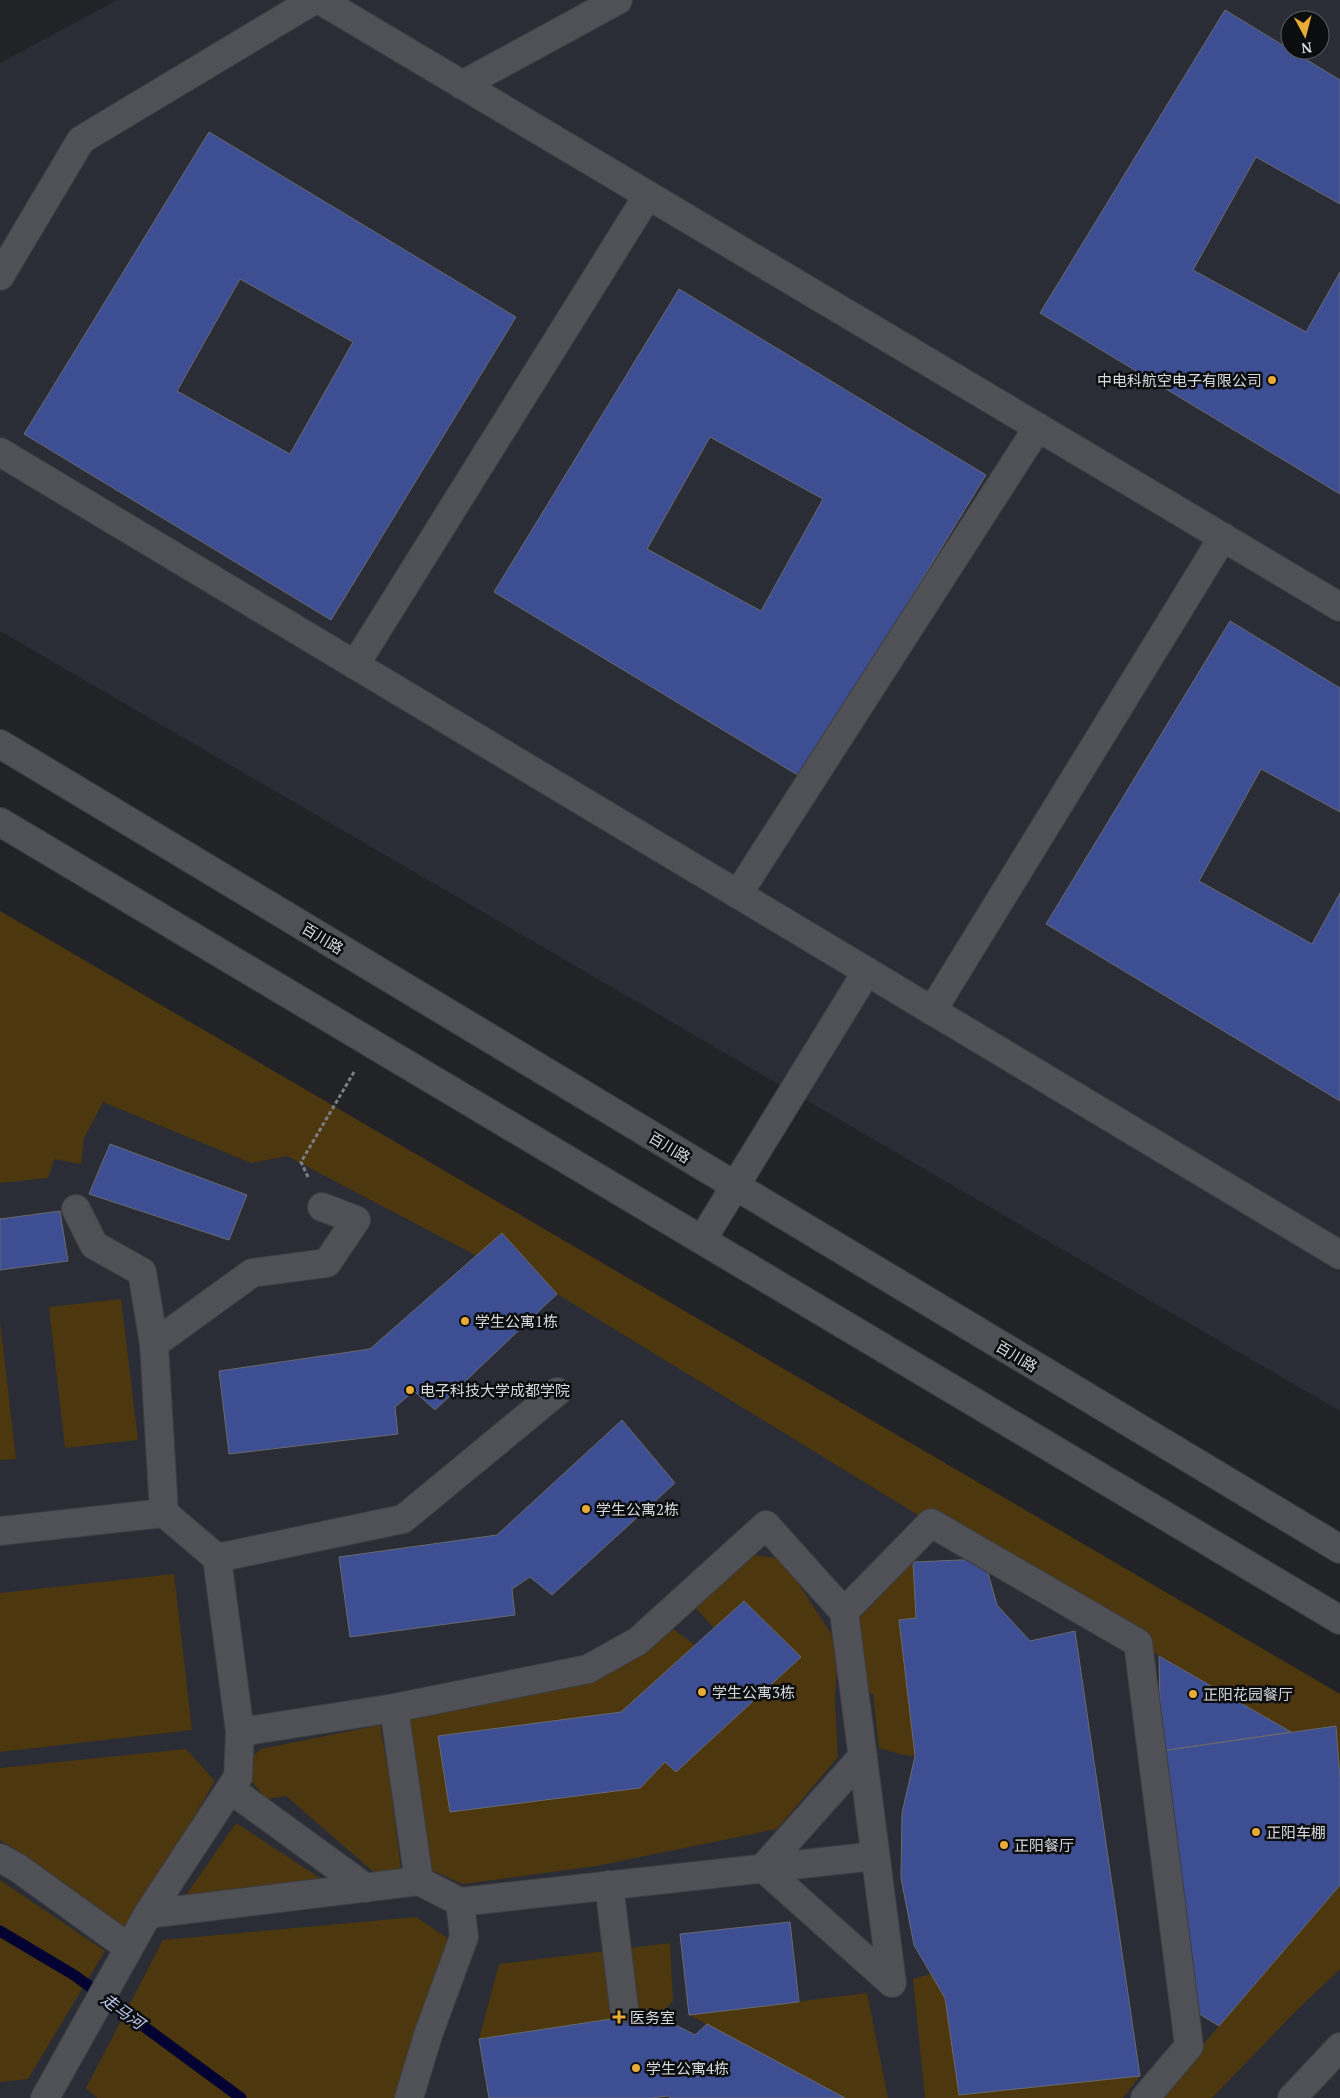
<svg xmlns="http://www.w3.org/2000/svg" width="1340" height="2098" font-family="'PT Serif','Noto Sans SC',serif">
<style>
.built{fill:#2a2d35;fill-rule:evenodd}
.green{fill:#4c370e}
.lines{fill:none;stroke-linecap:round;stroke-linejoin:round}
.stream{stroke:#040232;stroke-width:11}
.building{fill:#3d4e93;stroke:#696a6f;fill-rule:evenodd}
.minor-casing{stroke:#3d3e41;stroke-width:30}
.path{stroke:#7d7e82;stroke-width:3;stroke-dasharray:4 2.5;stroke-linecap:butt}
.minor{stroke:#505156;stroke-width:28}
.poi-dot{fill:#e8ab37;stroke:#0c0d0f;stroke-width:2}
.labels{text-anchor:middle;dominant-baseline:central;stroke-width:5;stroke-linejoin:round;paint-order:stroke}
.poi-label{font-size:15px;fill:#d8d9dc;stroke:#0c0d0f;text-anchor:start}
.street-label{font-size:15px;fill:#d8d9dc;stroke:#0c0d0f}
.water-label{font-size:16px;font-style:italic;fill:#bdcaf2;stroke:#0c0d0f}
</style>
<rect width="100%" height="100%" fill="#222327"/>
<!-- built -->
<path class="built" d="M117 0H1340V1411L0 631V63ZM1290 20H1320V50H1290Z
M0 911 1340 1694V2098H0Z"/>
<!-- green -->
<path class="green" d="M0 911 1340 1694V1779L1336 1726 1291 1732 931 1523 557 1294 503 1234 477 1256 287 1156 251 1163 103 1102 84 1138 81 1164 54 1159 48 1178 0 1183Z
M121 1299 138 1440 65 1448 49 1307Z
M0 1321 16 1459 0 1460Z
M753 1555 782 1559 838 1644 835 1700 838 1757 777 1829 596 1866 463 1884 429 1869 404 1710 579 1682 669 1626 695 1645 621 1712 438 1736 451 1812 640 1788 665 1762 676 1772 744 1601 714 1628 691 1603Z
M913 1562 916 1618 899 1620 915 1756 903 1755 879 1748 873 1694 854 1684 846 1632Z
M174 1574 192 1730 0 1752V1593Z
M380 1725 389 1775 401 1870 376 1874 286 1796 266 1799 252 1782 246 1762 261 1749Z
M186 1749 215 1781 124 1934 33 1860 0 1840V1768Z
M236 1823 323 1880 184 1898Z
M0 1880 105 1951 28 2079 0 2082Z
M1340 1885V1969L1296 2011 1212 2098H1157Z
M416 1917 452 1941 397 2098H97L86 2088 163 1940Z
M670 1943 673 2001 664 2011 479 2039 499 1964Z
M931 1974 945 1998 959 2094 1140 2076 1123 2098H925L913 1979Z
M867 1993 888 2098H845L689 2015Z"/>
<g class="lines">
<!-- stream -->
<path class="stream" d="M0 1931 74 1975 241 2098"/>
</g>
<!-- building -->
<path class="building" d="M1225 10 1340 80V204L1256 157 1193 270 1306 332 1340 272V494L1040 313Z
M209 132 516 317 331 620 24 434ZM240 279 353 342 290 454 177 391Z
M679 289 986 475 801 777 494 592ZM710 437 823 499 761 611 647 549Z
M1230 621 1340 688V812L1261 769 1199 881 1312 944 1340 893V1101L1046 924Z
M110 1144 247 1195 229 1240 89 1194Z
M60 1211 68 1261 0 1270V1219Z
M502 1233 557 1294 435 1410 414 1391 395 1407 398 1434 229 1454 219 1371 370 1349Z
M622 1420 675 1483 552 1595 530 1577 512 1589 515 1615 350 1637 339 1557 497 1535Z
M984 1559 997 1605 1030 1641 1075 1631 1140 2076 959 2095 945 1998 914 1945 901 1878 902 1813 915 1756 899 1620 916 1618 913 1562Z
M744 1601 801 1657 676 1772 665 1762 640 1788 450 1812 438 1736 621 1712Z
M1159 1656 1291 1732 1161 1751Z
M1336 1726 1340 1779V1885L1219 2026 1193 2010 1161 1751Z
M790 1922 799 2002 689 2015 680 1934Z
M664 2011 668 2021 695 2035 707 2024 845 2098H671L668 2096 651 2098H489L479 2039Z"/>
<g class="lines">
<defs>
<path id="minor" d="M320 0 1340 607
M462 85 618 0
M0 276 81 140 314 0
M0 452 1340 1255
M355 665 648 195
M0 744 1340 1549
M0 822 1340 1620
M738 894 1038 427
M932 1011 1223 537
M76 1209 94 1245 142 1272 154 1344
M702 1240 867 971
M164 1513 154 1344 252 1273 327 1263 356 1220 322 1207
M0 1531 164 1513 217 1558 240 1732 238 1777 148 1914 45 2098
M217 1558 403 1519 557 1392
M844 1612 892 1983
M240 1732 394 1708 588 1669 638 1641 766 1525 844 1612 931 1523 1138 1643 1189 2046 1145 2098
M863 1756 763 1868 892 1983
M230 1789 366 1888
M0 1858 18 1868 129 1948
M609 1885 624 2008
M460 1902 875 1856
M148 1914 419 1881 394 1708
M409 2098 428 2035 464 1937 460 1902 419 1881
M1292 2098 1340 2047"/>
</defs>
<!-- minor casing -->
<use href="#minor" class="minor-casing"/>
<!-- path -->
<path class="path" d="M308 1177 301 1162 354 1072"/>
<!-- minor -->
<use href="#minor" class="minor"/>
</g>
<!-- markers -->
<g class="poi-dot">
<circle cx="1272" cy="380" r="5"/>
<circle cx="465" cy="1321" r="5"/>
<circle cx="410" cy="1390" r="5"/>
<circle cx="586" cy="1509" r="5"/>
<circle cx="702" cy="1692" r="5"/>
<circle cx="1193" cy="1694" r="5"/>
<circle cx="1256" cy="1832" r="5"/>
<circle cx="1004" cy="1845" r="5"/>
<path d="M616.5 2009.5h5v5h5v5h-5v5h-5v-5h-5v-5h5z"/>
<circle cx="636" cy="2068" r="5"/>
</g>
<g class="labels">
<!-- poi labels -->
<g class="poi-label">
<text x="1262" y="380" text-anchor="end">中电科航空电子有限公司</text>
<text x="475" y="1321">学生公寓1栋</text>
<text x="420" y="1390">电子科技大学成都学院</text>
<text x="596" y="1509">学生公寓2栋</text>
<text x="712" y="1692">学生公寓3栋</text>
<text x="1203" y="1694">正阳花园餐厅</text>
<text x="1266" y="1832">正阳车棚</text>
<text x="1014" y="1845">正阳餐厅</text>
<text x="630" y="2017">医务室</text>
<text x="646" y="2068">学生公寓4栋</text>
</g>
<!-- street labels -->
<g class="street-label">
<text transform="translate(323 938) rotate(31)">百川路</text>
<text transform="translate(670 1147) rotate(31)">百川路</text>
<text transform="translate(1017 1356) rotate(31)">百川路</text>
</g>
<!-- water labels -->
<g class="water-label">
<text transform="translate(123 2011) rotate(36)">走马河</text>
</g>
</g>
<!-- north arrow -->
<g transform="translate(1305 35) rotate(173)"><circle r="24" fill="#0c0d0f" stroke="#5e5f61"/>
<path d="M0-4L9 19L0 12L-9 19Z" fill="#e8ab37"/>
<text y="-8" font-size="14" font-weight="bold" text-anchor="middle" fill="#d8d9dc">N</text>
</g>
</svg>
